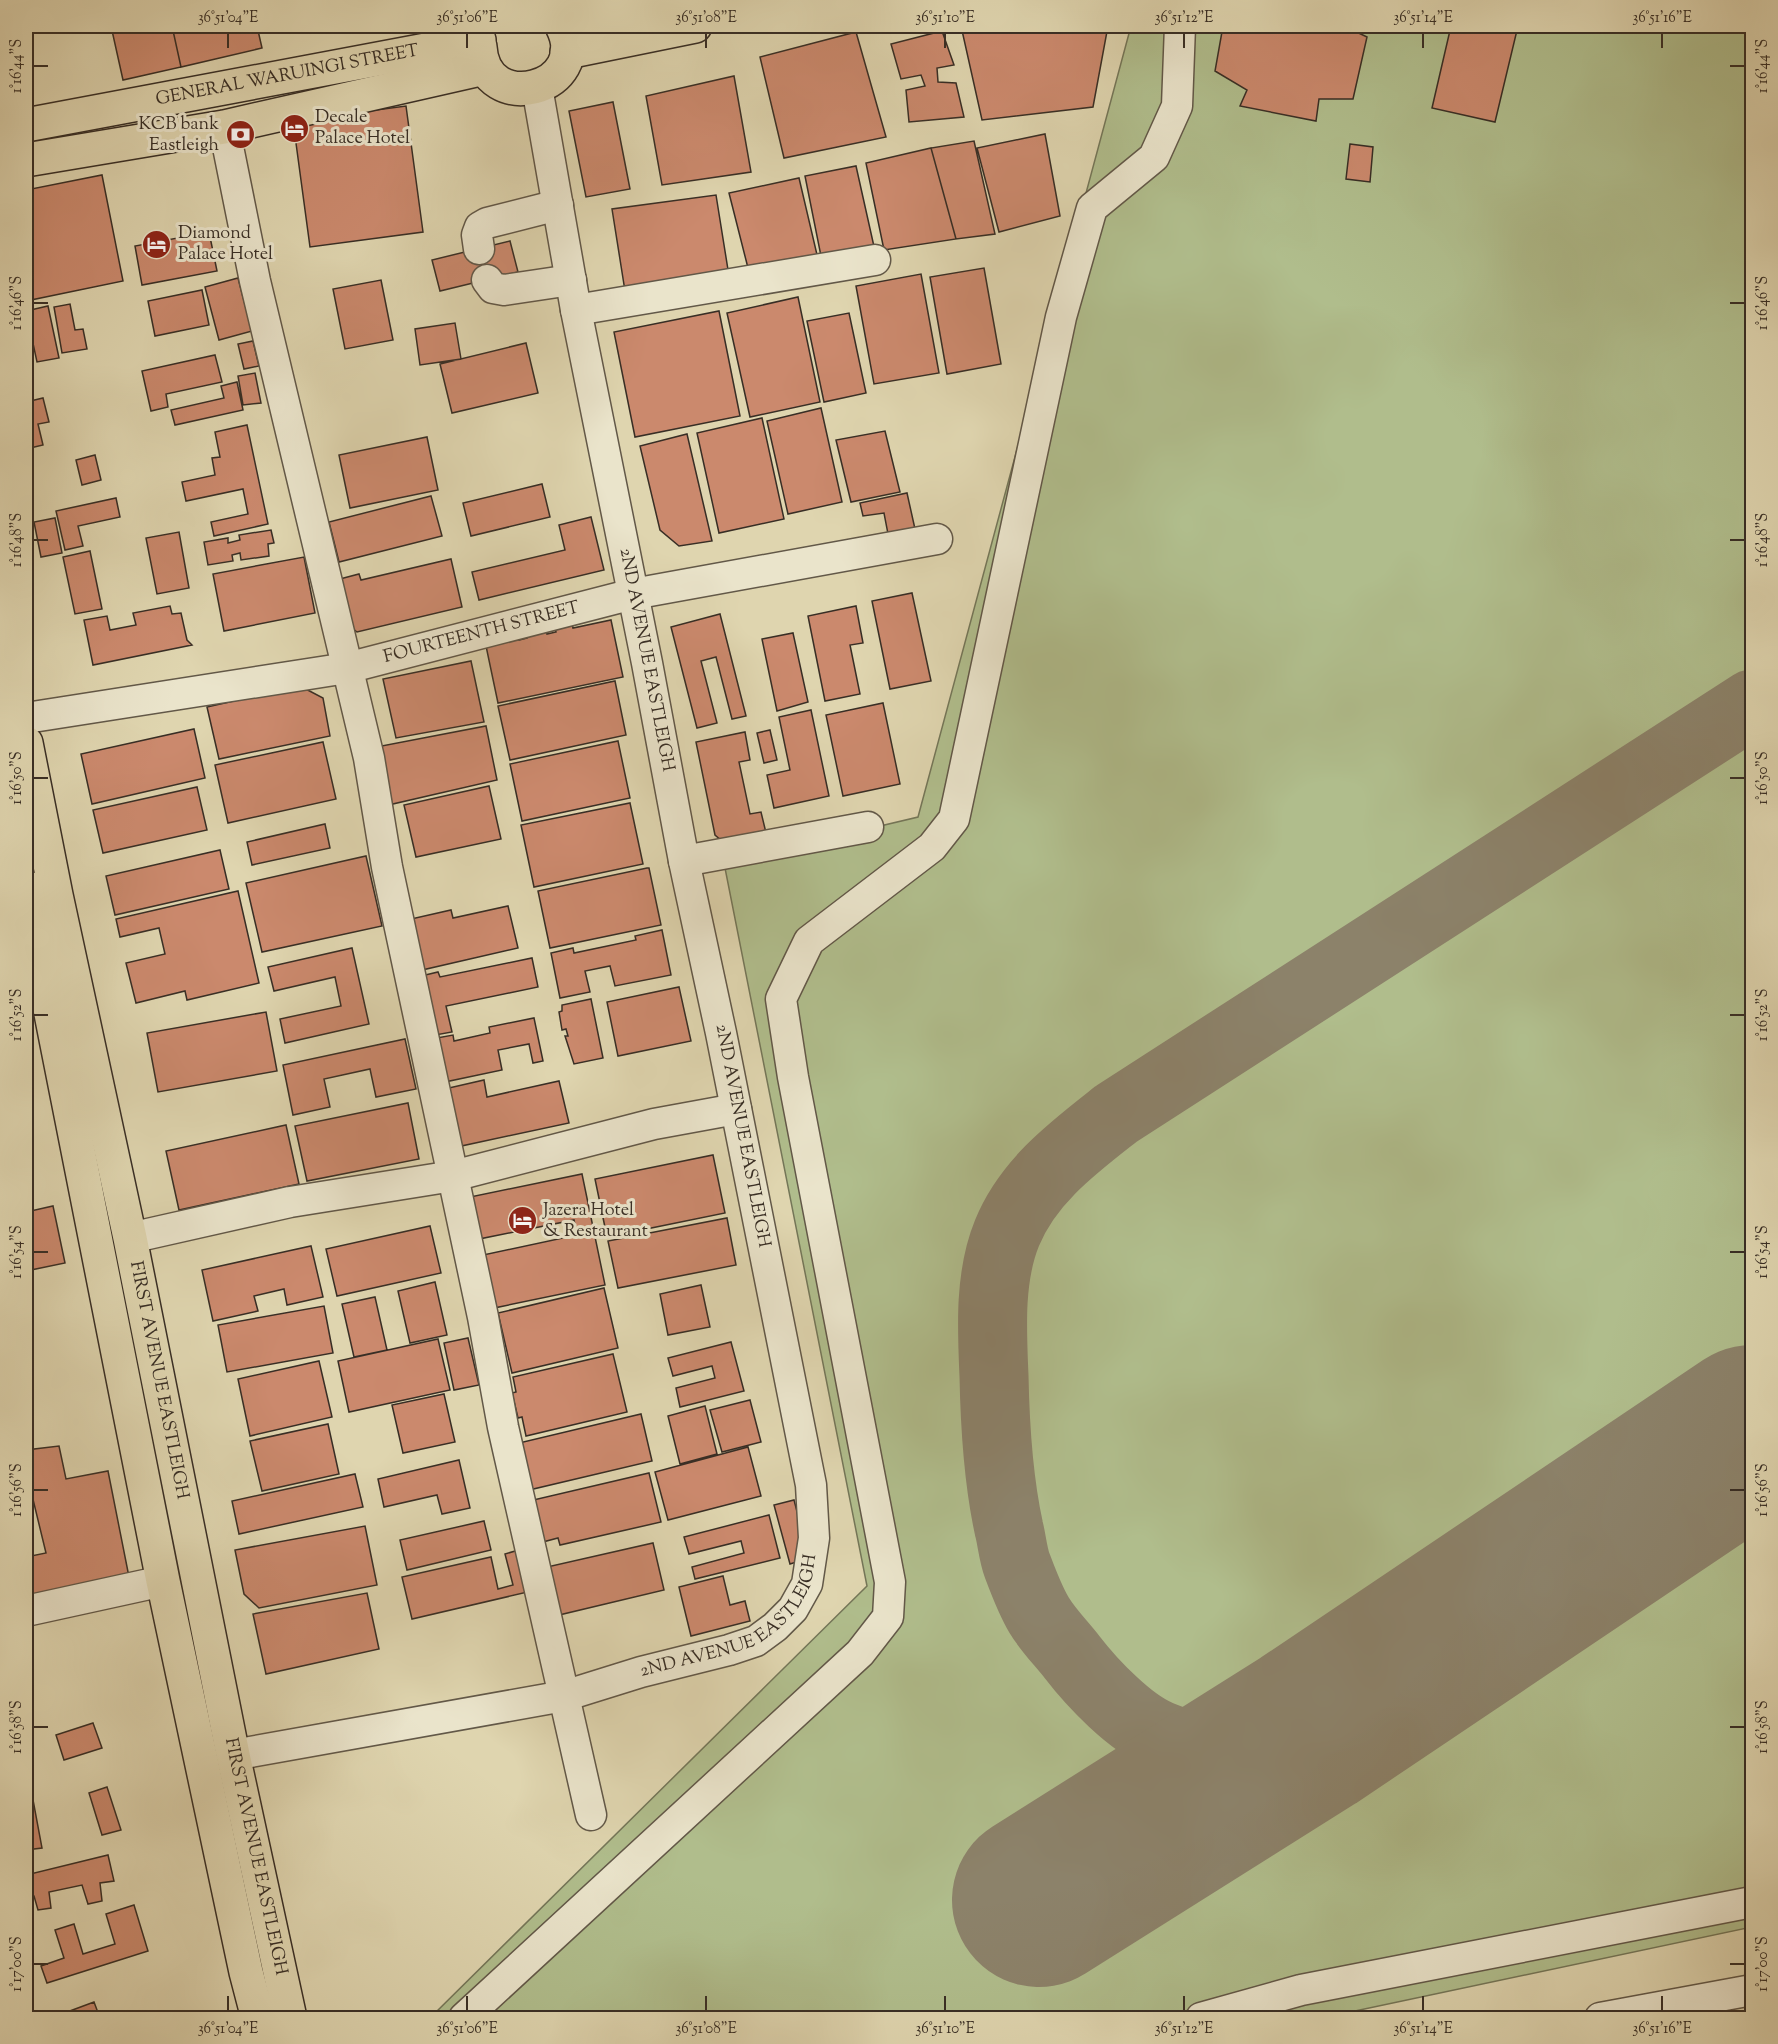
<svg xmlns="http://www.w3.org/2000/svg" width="1778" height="2044" font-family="'Sorts Mill Goudy',serif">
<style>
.green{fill:#b0bd8c;stroke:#747658;stroke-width:1.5}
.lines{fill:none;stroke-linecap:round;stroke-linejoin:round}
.taxiway{stroke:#8c826a;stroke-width:69}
.runway{stroke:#8c826a;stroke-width:174}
.building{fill:#cb896d;stroke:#382e25;stroke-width:1.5}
.minor-casing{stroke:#625848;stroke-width:33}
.major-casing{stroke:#382e25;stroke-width:36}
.minor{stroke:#eae4cb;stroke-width:30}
.major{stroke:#dfd5af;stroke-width:33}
.ticks{fill:none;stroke:#382e25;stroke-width:2}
.labels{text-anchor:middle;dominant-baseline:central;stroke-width:6;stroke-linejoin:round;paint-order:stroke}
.street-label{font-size:18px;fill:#382e25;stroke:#eae4cb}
.poi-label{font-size:18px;fill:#382e25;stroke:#eae4cb;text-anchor:start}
.neatline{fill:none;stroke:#382e25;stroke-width:2}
.ticks-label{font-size:15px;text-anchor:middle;fill:#382e25}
</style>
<rect width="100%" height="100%" fill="#dfd5af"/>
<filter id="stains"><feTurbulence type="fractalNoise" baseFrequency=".00333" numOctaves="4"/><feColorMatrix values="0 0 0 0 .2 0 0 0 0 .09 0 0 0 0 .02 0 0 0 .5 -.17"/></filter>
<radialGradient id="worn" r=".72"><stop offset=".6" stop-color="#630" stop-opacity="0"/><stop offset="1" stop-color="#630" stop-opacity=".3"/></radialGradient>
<!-- green -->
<path class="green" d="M1131 26H1752V1927L1322 2018H430L867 1586 724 863 918 817Z"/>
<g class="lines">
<!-- taxiway -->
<path class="taxiway" d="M1309 1730C1298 1735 1287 1740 1275 1744 1239 1754 1194 1750 1160 1735 1130 1723 1092 1683 1072 1657 1061 1643 1048 1630 1039 1615 1030 1600 1023 1581 1017 1565 1013 1554 1012 1541 1009 1529 998 1479 995 1428 994 1376 992 1330 989 1277 1007 1233 1028 1181 1074 1147 1116 1114L1752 704"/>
<!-- runway -->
<path class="runway" d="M1039 1900 1309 1730 1752 1432"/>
</g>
<!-- building -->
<path class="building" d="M111 26H172L181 67 123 80Z
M172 26H257L262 48 181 67Z
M961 26H1108L1093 107 982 120Z
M1223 26H1295L1319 32 1322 26H1344L1367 37 1353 99H1319L1316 121 1240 106 1247 90 1215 71Z
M1451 26H1518L1495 122 1432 108Z
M942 31 954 65 937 68 938 82 956 83 964 117 909 122 906 90 925 86 921 75 901 79 891 44Z
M856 32 886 137 784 158 760 57Z
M26 38 33 76 26 77Z
M734 76 751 172 662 185 646 96Z
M613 102 630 189 586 197 569 111Z
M406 106 423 232 310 247 293 121Z
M1045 134 1060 216 999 232 977 148Z
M974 141 995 234 956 239 931 148Z
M1350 144 1373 147 1370 182 1346 179Z
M931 148 956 239 884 250 866 163Z
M856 166 875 251 822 261 805 176Z
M102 175 123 281 26 301V190Z
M799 178 818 259 748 268 729 193Z
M716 195 729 276 625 291 612 209Z
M209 232 217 271 142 285 135 246Z
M510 241 518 272 440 291 432 260Z
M984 268 1001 364 947 374 930 277Z
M921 274 939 373 874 384 856 286Z
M238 278 252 331 219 340 205 287Z
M381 280 393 340 345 349 333 289Z
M202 290 209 325 155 336 148 301Z
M798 297 820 402 750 417 727 313Z
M70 304 75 330 83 329 87 349 62 353 54 307Z
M48 306 59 358 37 362 26 311Z
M719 311 740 416 635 437 614 332Z
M849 313 866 393 824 402 807 321Z
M455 323 461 359 420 365 415 329Z
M253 341 259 366 244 369 238 344Z
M526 343 538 393 452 413 440 364Z
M215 355 222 382 166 394 168 407 151 411 142 371Z
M255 373 261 403 243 405 238 376Z
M237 382 243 410 175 425 171 410 224 398 221 386Z
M43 398 49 422 38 424 43 445 26 449V402Z
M821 408 842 502 788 514 767 421Z
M762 418 784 519 719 533 697 433Z
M247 425 268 524 214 536 211 522 248 514 243 489 186 501 182 482 215 475 212 458 220 457 215 432Z
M885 431 900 492 851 502 836 440Z
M687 434 712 541 679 546 660 530 640 446Z
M427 437 438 490 350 508 339 455Z
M95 455 101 480 82 485 76 460Z
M542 484 550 517 471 536 463 503Z
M907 493 915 529 888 534 884 513 863 516 860 503Z
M431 496 442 536 339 562 329 522Z
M116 498 120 517 78 526 83 546 65 550 56 511Z
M591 517 604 570 479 600 472 572 565 550 559 525Z
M55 518 62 553 41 557 34 522Z
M271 530 274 543 268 544 269 556 241 560 240 553 232 555 233 561 208 565 204 542 228 538V543L240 540 239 535Z
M179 532 189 588 157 594 146 538Z
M90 551 102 609 75 614 63 557Z
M304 557 315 613 224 631 213 574Z
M451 559 462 607 357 632 347 624 336 580 359 574 361 580Z
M912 593 931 681 890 689 872 601Z
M170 606 172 614 181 613 187 640 192 645 93 665 84 620 107 616 110 630 136 625 133 613Z
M856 606 863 643 850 645 860 694 825 701 808 616Z
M720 614 746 716 732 719 716 657 701 661 717 723 697 728 671 627Z
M611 620 623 677 498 703 486 646 518 636 519 640 527 638 526 634 546 630 547 634 556 632 555 628 572 624 573 628Z
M793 633 808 702 777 711 762 639Z
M471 661 484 722 396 738 383 679Z
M615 681 626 735 510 760 498 706Z
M300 686 323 698 330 736 219 759 207 707Z
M883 703 900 784 843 796 826 715Z
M811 710 829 796 774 808 767 775 790 770 779 717Z
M486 726 497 780 384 806 371 748Z
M194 729 205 778 92 804 81 754Z
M770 730 777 760 764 763 757 733Z
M745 732 750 760 739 762 750 814 761 812 767 837 728 846 715 835 696 742Z
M618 741 630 798 522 821 510 764Z
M323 742 336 799 228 823 215 765Z
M489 786 501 839 416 857 404 805Z
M197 787 207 830 103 853 93 810Z
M630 803 643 864 534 887 521 825Z
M325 824 330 848 252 865 247 842Z
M220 850 229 889 115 915 106 876Z
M366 856 382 926 262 952 246 883Z
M647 868H649L661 925 550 948 538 891Z
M238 891 259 983 187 1000 185 991 136 1003 126 963 165 954 159 928 120 937 116 919Z
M508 906 518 948 422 970 411 919 451 910 453 918Z
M662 930 671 975 615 986 610 966 585 971 590 992 560 998 551 953 573 948 574 953 636 940 635 936Z
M352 948 369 1024 285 1043 280 1019 341 1006 335 977 274 991 268 967Z
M532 958 538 987 446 1006 452 1032 430 1036 417 977 438 972 440 977Z
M679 987 691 1041 618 1056 607 1002Z
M591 999 603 1058 574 1064 565 1036H568L566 1029 562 1030 559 1012 562 1011V1005Z
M266 1012 277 1071 158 1092 147 1033Z
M534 1018 543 1061 533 1063 529 1044 498 1050 502 1070 440 1083 431 1039 453 1035 454 1041 490 1033 489 1027Z
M405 1039 416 1089 376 1097 370 1069 324 1079 330 1107 293 1115 283 1065Z
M484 1080 487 1097 559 1081 569 1123 452 1148 440 1090Z
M408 1103 419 1159 307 1181 295 1126Z
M286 1125 299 1184 179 1210 166 1151Z
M713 1155 725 1213 607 1237 595 1179Z
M582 1174 605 1285 494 1308 483 1255 577 1235 574 1220 479 1239 470 1197Z
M53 1206 65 1263 26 1271V1212Z
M727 1218 736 1265 618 1288 608 1241Z
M430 1226 441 1273 337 1296 326 1249Z
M311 1246 323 1297 287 1305 284 1289 254 1296 258 1311 213 1321 202 1270Z
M435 1282 447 1335 410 1343 398 1291Z
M701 1285 710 1327 668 1335 660 1294Z
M604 1288 618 1348 512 1373 498 1313Z
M375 1297 387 1350 354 1357 342 1304Z
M324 1306 333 1353 227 1372 218 1325Z
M468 1338 479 1385 454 1390 444 1343Z
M438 1339 450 1390 349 1412 338 1361Z
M731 1342 744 1391 680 1407 676 1388 715 1378 712 1366 673 1376 668 1358Z
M613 1354 627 1412 526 1436 522 1417 518 1418 512 1393 516 1392 513 1377Z
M319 1361 332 1417 250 1436 238 1379Z
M444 1394 455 1442 403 1453 392 1405Z
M750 1400 761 1442 722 1452 710 1410Z
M705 1406 717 1454 680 1464 668 1416Z
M641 1414 652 1461 529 1490 519 1443Z
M328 1424 339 1474 262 1491 250 1441Z
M59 1446 66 1479 108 1471 131 1587 26 1608V1557L46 1553 30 1487 26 1488V1450Z
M748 1447 761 1496 668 1520 655 1472Z
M459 1460 470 1508 442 1514 437 1495 384 1507 378 1479Z
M649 1473 661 1522 560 1545 558 1538 539 1543 529 1501Z
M355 1474 363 1507 239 1534 232 1501Z
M794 1500 809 1558 790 1564 774 1505Z
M769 1515 780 1558 695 1579 692 1567 744 1553 741 1541 689 1554 684 1537Z
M484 1521 491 1550 407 1570 400 1540Z
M365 1526 377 1585 259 1608 244 1594 235 1550Z
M653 1543 664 1590 559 1615 547 1567Z
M522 1549 532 1591 412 1619 402 1577 491 1557 498 1589 513 1585 505 1554Z
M723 1576 730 1605 745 1601 750 1621 691 1636 679 1587Z
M367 1593 379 1649 266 1674 253 1614Z
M93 1723 102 1748 64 1760 56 1735Z
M28 1773 42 1848 26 1850V1774Z
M107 1787 121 1830 102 1835 89 1793Z
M108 1855 114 1881 100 1883 102 1901 88 1904 82 1885 49 1892 51 1908 38 1910 34 1896 26 1897V1875Z
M134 1905 148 1951 47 1983 41 1966 64 1958 55 1930 74 1924 83 1954 115 1944 106 1914Z
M94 2002 100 2018H60L59 2015Z"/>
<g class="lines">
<defs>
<g id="minor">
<path d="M224 127 255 281 369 758 387 867 483 1317 503 1427 591 1815"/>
<path d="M479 249 477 235 480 227 487 223 558 205"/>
<path d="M487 280 493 288 504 290 571 280"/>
<path d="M576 310 875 260"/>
<path id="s1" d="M26 718 347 668 633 594 937 539"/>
<path d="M684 861 868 827"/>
<path d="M130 1238 290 1202 453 1176 654 1124 736 1109"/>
<path d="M26 1611 163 1581"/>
<path id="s2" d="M233 1755 564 1696 641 1672 729 1650 756 1641 775 1627 793 1609 807 1584 814 1538 811 1485 721 1033 684 861 647 663 576 310 537 87"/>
<path d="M464 2018 860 1653 888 1617 890 1582 793 1077 781 999 809 941 932 847 954 819 1061 317 1092 208 1154 157 1177 106 1180 26"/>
<path d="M1201 2018 1301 1990 1752 1902"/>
<path d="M1600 2018 1752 1990"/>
</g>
<g id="major">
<path d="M480 47C484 118 594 89 562 26"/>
<path d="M567 52 695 26"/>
<path id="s3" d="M26 125 479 40"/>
<path d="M26 160 224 127 485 68"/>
<path id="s4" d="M26 743 56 895 130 1238 233 1755 290 2018"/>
<path d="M26 887 163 1581 246 1972 258 2018"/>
</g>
</defs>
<!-- minor casing -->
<use href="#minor" class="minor-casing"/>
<!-- major casing -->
<use href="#major" class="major-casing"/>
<!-- minor -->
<use href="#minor" class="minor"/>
<!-- major -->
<use href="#major" class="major"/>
</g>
<!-- ticks -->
<path class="ticks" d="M228 33V48M467 33V48M706 33V48M945 33V48M1184 33V48M1423 33V48M1662 33V48M33 66H48M1730 66H1745M33 303H48M1730 303H1745M33 540H48M1730 540H1745M33 778H48M1730 778H1745M33 1015H48M1730 1015H1745M33 1252H48M1730 1252H1745M33 1490H48M1730 1490H1745M33 1727H48M1730 1727H1745M33 1964H48M1730 1964H1745M228 1996V2011M467 1996V2011M706 1996V2011M945 1996V2011M1184 1996V2011M1423 1996V2011M1662 1996V2011"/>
<!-- icons -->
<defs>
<symbol id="hotel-disc" viewBox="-11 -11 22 22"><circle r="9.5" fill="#8f2418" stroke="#eae4cb"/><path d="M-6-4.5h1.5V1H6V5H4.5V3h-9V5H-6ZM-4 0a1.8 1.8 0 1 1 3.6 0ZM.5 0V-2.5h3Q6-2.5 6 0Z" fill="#fff"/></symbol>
<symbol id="bank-disc" viewBox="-11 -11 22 22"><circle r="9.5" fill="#8f2418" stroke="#eae4cb"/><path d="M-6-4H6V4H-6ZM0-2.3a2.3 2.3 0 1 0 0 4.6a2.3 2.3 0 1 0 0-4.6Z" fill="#fff"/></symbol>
</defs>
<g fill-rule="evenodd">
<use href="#hotel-disc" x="278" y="112" width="33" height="33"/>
<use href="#bank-disc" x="224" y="118" width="33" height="33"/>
<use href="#hotel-disc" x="140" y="228" width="33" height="33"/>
<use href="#hotel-disc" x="506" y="1204" width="33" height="33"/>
</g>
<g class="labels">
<!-- street labels -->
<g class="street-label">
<text stroke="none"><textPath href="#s3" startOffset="266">GENERAL WARUINGI STREET</textPath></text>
<text stroke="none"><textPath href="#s1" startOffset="464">FOURTEENTH STREET</textPath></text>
<text transform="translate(646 660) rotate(79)">2ND AVENUE EASTLEIGH</text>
<text transform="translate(742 1136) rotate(79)">2ND AVENUE EASTLEIGH</text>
<text stroke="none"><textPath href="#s4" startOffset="651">FIRST AVENUE EASTLEIGH</textPath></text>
<text stroke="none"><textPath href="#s2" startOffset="530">2ND AVENUE EASTLEIGH</textPath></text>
<text stroke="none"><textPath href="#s4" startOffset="1137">FIRST AVENUE EASTLEIGH</textPath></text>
</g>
<!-- poi labels -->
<g class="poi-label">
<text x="315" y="118">Decale<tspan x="315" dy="21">Palace Hotel</tspan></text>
<text x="219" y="125" text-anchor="end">KCB bank<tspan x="219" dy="21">Eastleigh</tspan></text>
<text x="178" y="234">Diamond<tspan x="178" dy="21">Palace Hotel</tspan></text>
<text x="543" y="1211">Jazera Hotel<tspan x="543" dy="21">&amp; Restaurant</tspan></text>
</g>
</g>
<!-- margin -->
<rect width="1778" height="2044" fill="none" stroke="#dfd5af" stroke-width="66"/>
<rect x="33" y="33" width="1712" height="1978" class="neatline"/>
<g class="ticks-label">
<text x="228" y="22">36°51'04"E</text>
<text x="467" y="22">36°51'06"E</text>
<text x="706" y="22">36°51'08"E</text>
<text x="945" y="22">36°51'10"E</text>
<text x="1184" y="22">36°51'12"E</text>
<text x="1423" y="22">36°51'14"E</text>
<text x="1662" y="22">36°51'16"E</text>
<text transform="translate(16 66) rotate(-90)" y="5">1°16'44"S</text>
<text transform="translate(1762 66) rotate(-90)" y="5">1°16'44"S</text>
<text transform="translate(16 303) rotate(-90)" y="5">1°16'46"S</text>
<text transform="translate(1762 303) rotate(-90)" y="5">1°16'46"S</text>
<text transform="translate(16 540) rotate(-90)" y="5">1°16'48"S</text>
<text transform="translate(1762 540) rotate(-90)" y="5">1°16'48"S</text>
<text transform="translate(16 778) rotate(-90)" y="5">1°16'50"S</text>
<text transform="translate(1762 778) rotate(-90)" y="5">1°16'50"S</text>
<text transform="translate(16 1015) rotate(-90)" y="5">1°16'52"S</text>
<text transform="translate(1762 1015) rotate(-90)" y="5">1°16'52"S</text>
<text transform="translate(16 1252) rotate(-90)" y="5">1°16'54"S</text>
<text transform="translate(1762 1252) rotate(-90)" y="5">1°16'54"S</text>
<text transform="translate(16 1490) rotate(-90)" y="5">1°16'56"S</text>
<text transform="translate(1762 1490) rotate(-90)" y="5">1°16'56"S</text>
<text transform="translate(16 1727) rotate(-90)" y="5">1°16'58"S</text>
<text transform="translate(1762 1727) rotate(-90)" y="5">1°16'58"S</text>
<text transform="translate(16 1964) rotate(-90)" y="5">1°17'00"S</text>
<text transform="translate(1762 1964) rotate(-90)" y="5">1°17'00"S</text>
<text x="228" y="2033">36°51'04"E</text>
<text x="467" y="2033">36°51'06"E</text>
<text x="706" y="2033">36°51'08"E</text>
<text x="945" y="2033">36°51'10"E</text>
<text x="1184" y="2033">36°51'12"E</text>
<text x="1423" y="2033">36°51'14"E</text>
<text x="1662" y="2033">36°51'16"E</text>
</g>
<rect width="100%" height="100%" filter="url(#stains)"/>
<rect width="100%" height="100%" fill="url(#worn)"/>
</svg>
